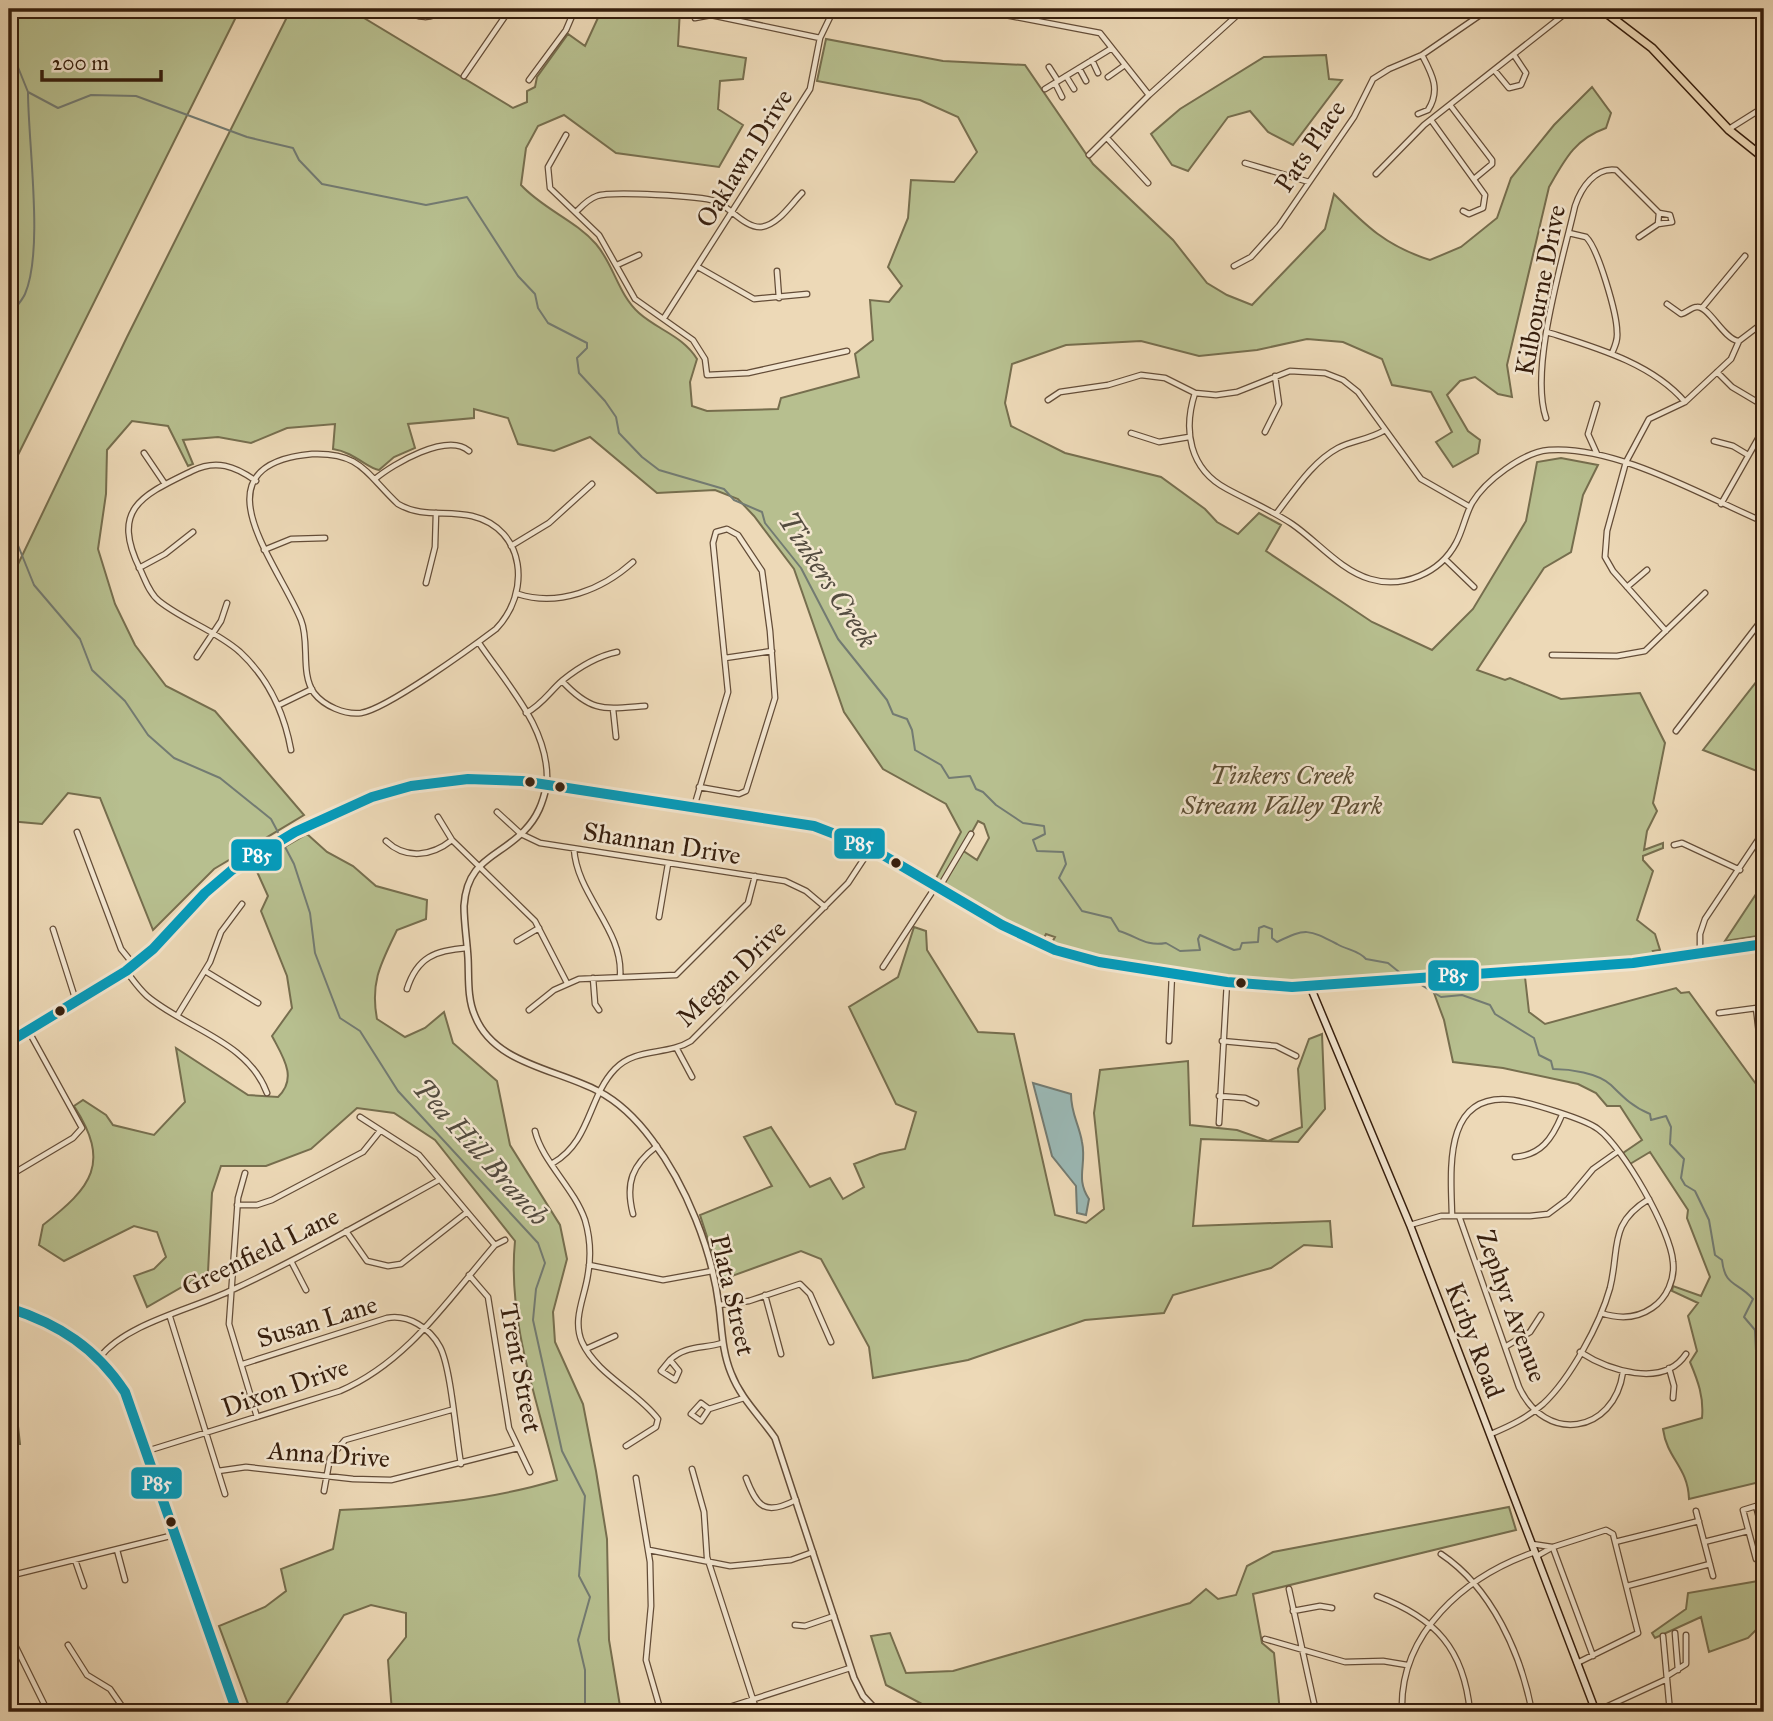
<svg xmlns="http://www.w3.org/2000/svg" width="1773" height="1721" font-family="'IM FELL Great Primer',serif">
<style>
.green{fill:#b7bf8f;stroke:#766e4e;stroke-width:2;fill-rule:evenodd}
.water{fill:#9bb9b6;stroke:#737b72;stroke-width:2}
.lines{fill:none;stroke-linecap:round;stroke-linejoin:round}
.stream{stroke:#737b72;stroke-width:2}
.minor-casing{stroke:#644d38;stroke-width:7}
.tertiary-casing{stroke:#644d38;stroke-width:8}
.secondary-casing{stroke:#361e0d;stroke-width:9}
.primary-casing{stroke:#361e0d;stroke-width:10}
.minor{stroke:#f3e6d0;stroke-width:4.5}
.tertiary{stroke:#f3e6d0;stroke-width:5}
.secondary{stroke:#f3e6d0;stroke-width:6}
.primary{stroke:#edd9b7;stroke-width:7}
.bus-1-casing{stroke:#f3e6d0;stroke-width:16}
.bus-1{stroke:#059bbb;stroke-width:10}
.bus-dot{fill:#361e0d;stroke:#f3e6d0;stroke-width:2.5}
.labels{text-anchor:middle;dominant-baseline:central;stroke-width:5;stroke-linejoin:round;paint-order:stroke}
.street-label{font-size:26px;fill:#361e0d;stroke:#f3e6d0}
.park-label{font-size:26px;font-style:italic;fill:#5d4e34;stroke:#f3e6d0}
.water-label{font-size:28px;font-style:italic;fill:#544c40;stroke:#f3e6d0}
.line-badge{stroke:#f3e6d0;stroke-width:2.5}
.badge-label{font-size:19px;text-anchor:middle;font-weight:bold;fill:#fff}
</style>
<rect width="100%" height="100%" fill="#edd9b7"/>
<filter id="stains"><feTurbulence type="fractalNoise" baseFrequency=".00286" numOctaves="4"/><feColorMatrix values="0 0 0 0 .2 0 0 0 0 .09 0 0 0 0 .02 0 0 0 .5 -.17"/></filter>
<radialGradient id="worn" r=".72"><stop offset=".6" stop-color="#630" stop-opacity="0"/><stop offset="1" stop-color="#630" stop-opacity=".3"/></radialGradient>
<!-- green -->
<path class="green" d="M9 9H240L9 473Z
M291 9H349L513 108 527 102V91L535 87 537 77 568 34 585 46 602 9H680L678 46 746 58 743 79 720 81 718 109 743 125 719 167 616 153 564 115 538 126 526 148 521 185C543 209 575 220 596 244 614 265 618 294 639 313 658 330 683 336 697 359L690 382 692 406 707 411 778 409 781 398 859 377 855 354 873 340 870 300 889 302 902 286 888 267 908 218 911 180 954 182 977 152 958 117 920 100 817 81 826 39 943 61 1025 65 1093 164 1173 240 1207 283 1227 295 1252 305 1325 229 1334 194C1366 226 1386 246 1430 260L1461 247 1497 218 1511 178 1554 125 1592 87 1611 113 1606 128C1575 139 1565 159 1549 187L1507 365 1512 397 1498 394 1475 377 1460 381 1447 395 1468 431 1480 440 1478 453 1453 467 1436 442 1452 432 1431 392 1392 385 1382 359 1343 342 1307 339 1257 350 1199 356 1141 341 1066 345 1012 364 1005 403 1011 426 1065 453 1161 477 1205 509 1217 522 1238 534 1259 513 1281 525 1266 551 1372 622 1432 650 1473 609 1526 521 1537 462 1561 458 1598 465 1583 495 1571 552 1544 568 1477 670 1505 680 1510 678 1561 699 1640 693 1665 743 1653 803 1657 811 1647 831 1644 850 1663 843V848L1643 856V860L1653 871 1637 920 1655 934 1660 950 1653 951 1657 957 1324 983 1273 981 1272 985 1088 957 1050 946 1055 937 1046 934 1042 942 935 880 961 832 946 804 883 769 844 712 794 569 754 516 738 499 715 490 657 493 590 437 554 451 518 444 508 418 474 409V418L408 424 415 448 394 457 379 470C368 469 354 452 333 449L335 424 287 428 251 443 218 437 183 440 193 464 188 466 168 426 132 421 107 450 106 494 98 549 115 604 135 645 166 686 215 711 304 815 214 869 153 930 100 798 68 793 42 824 9 821V583L127 337ZM978 821 984 824 989 838 977 860 962 850Z
M1326 55 1329 79 1342 80 1293 145 1268 132 1250 111 1228 117 1188 171 1172 165 1151 134 1180 109 1264 57Z
M1757 681 1764 683 1762 773 1703 750Z
M307 834 327 852 353 866 376 886 427 900 426 919 397 930C381 963 370 982 377 1019L405 1037 425 1028 444 1012 453 1043 497 1081 510 1145 560 1225 567 1259 553 1312 555 1342 583 1404 596 1471 607 1539 609 1640 621 1712H392L388 1660 406 1637V1613L371 1605 344 1615 281 1712H251L219 1626 265 1607 286 1591 281 1569 333 1549 340 1510C412 1507 488 1501 557 1480 538 1402 507 1322 515 1241L435 1140 394 1113 357 1108 311 1149 266 1166H221L212 1193 208 1272 147 1307 134 1276 154 1269 166 1257 157 1232 134 1226 64 1261 39 1245 43 1225C92 1187 111 1163 74 1106L83 1100 106 1115 113 1125 154 1135 185 1102 176 1048 248 1095 278 1097C298 1078 283 1057 272 1036L292 1008 287 976 261 911 268 896 254 865Z
M1764 882V935L1725 941Z
M914 927 926 931 927 950 978 1032 1014 1034 1055 1215 1086 1223 1104 1209 1094 1113 1100 1070 1188 1061 1190 1125 1237 1130 1268 1141 1302 1127 1298 1069 1309 1039 1322 1034 1325 1109 1298 1142 1201 1139 1193 1226 1330 1221 1332 1247 1304 1245 1271 1268 1173 1295 1164 1313 1085 1320 968 1360 873 1378 869 1347 821 1259 801 1251 721 1280 700 1215 772 1186 744 1137 771 1127 810 1187 830 1178 843 1199 864 1187 854 1164 880 1154 905 1149 916 1112 896 1104 849 1007 898 977Z
M1525 977 1529 1012 1545 1024 1676 988 1681 993 1689 992 1764 1095V1481L1689 1499C1688 1467 1667 1459 1663 1429L1702 1418C1704 1397 1698 1381 1690 1362L1697 1351 1688 1316 1698 1303 1672 1291 1673 1286 1701 1296 1710 1277 1687 1218 1688 1210 1650 1152 1630 1164 1623 1153 1642 1140 1620 1106H1607L1596 1093 1578 1084 1503 1068 1453 1062 1444 1020 1431 985Z
M9 1371 12 1372 20 1444H9Z
M1509 1507 1516 1530 1253 1594 1262 1643 1274 1653 1280 1712H937L886 1685 871 1636 890 1633 906 1673 953 1671 1190 1603 1206 1589 1218 1599 1236 1595 1247 1566 1273 1552Z
M1764 1580V1622L1748 1638 1709 1652 1701 1617 1655 1638 1652 1633 1686 1609 1688 1593Z"/>
<!-- water -->
<path class="water" d="M1033 1083 1071 1094C1071 1114 1079 1124 1082 1142 1087 1165 1075 1178 1089 1199L1086 1215 1077 1213 1076 1186 1052 1156Z"/>
<g class="lines">
<!-- stream -->
<path class="stream" d="M9 45 28 92 58 108 91 95 136 96 247 137 293 148 299 160 322 184 426 205 467 197 518 276 535 294 538 308 548 323 587 343V348L577 358 579 373 605 401 616 417 619 433 642 457 659 470 724 489 734 500 762 512 765 523 801 568 838 639 887 700 893 714 907 719 912 730 915 750 941 765 949 778 970 776 976 789 983 792 996 805 1023 823 1044 826 1045 834 1033 840 1037 851 1063 852 1066 864 1059 878 1082 911 1111 918 1119 931C1137 936 1146 947 1166 943L1180 951 1200 950 1198 939 1200 935 1234 950 1240 949 1242 943 1258 942 1259 928 1264 926 1272 929V938L1277 942C1306 928 1308 929 1337 944 1347 950 1358 950 1366 959L1388 963 1404 976
M9 316C14 309 22 301 25 294 44 250 28 143 28 92
M9 523 34 585 80 639 92 670 125 701 148 735 174 758 220 778 271 819 280 836
M283 843 294 864 310 913 315 953 340 1018 360 1031 398 1091 538 1243 545 1263 536 1289 533 1320 562 1451 585 1496 579 1576 590 1597 578 1640 585 1670V1712
M1418 983 1441 997 1462 995 1490 1005 1495 1014 1534 1038 1539 1055 1551 1061 1553 1069C1570 1069 1598 1073 1611 1085 1624 1098 1633 1107 1650 1114L1651 1120 1666 1116 1671 1127 1670 1144 1684 1159 1681 1178 1685 1185 1695 1191 1709 1220 1715 1255 1722 1260C1725 1287 1737 1281 1753 1299L1744 1317 1755 1330 1756 1351 1764 1360"/>
<defs>
<path id="minor" d="M403 9C418 19 431 20 446 9
M974 9 1100 33 1149 95
M695 18 711 15 820 38
M1092 60 1098 73
M1049 67 1058 81
M1079 68 1086 81
M1495 71 1509 88 1521 85 1526 73 1514 55
M464 76 510 9
M1066 76 1074 89
M1108 77 1125 65
M529 80 566 30 575 9
M1055 83 1062 97
M1045 89 1112 48
M1450 105 1492 160V164L1474 179
M1418 114 1428 110C1441 90 1432 74 1422 55
M1431 120 1485 195 1483 208 1469 214 1463 211
M1729 129 1764 107
M566 135 548 167 550 188 599 235 635 299 693 340 705 359 707 375 748 373 847 351
M1107 138 1148 183
M1089 155 1149 95 1244 9
M1245 163 1309 182
M1376 174 1424 125 1571 9
M576 212C582 206 588 199 597 196 611 191 701 196 715 201 730 207 745 228 761 227 778 225 791 204 802 193
M1569 233 1586 237C1598 248 1617 314 1617 332 1618 340 1615 346 1612 353
M1639 237 1658 224 1672 222 1670 215 1659 213
M617 265 639 255
M1234 266 1251 257 1279 226 1354 117 1373 79 1389 69 1422 55 1489 9
M698 267 754 299 807 294
M777 271 779 298
M1667 304 1681 314C1687 313 1691 307 1697 307 1709 306 1723 338 1738 341
M1702 308 1745 256
M664 318 810 89 820 38 834 9
M1547 332C1594 347 1652 363 1685 402
M1717 372 1732 387 1764 406
M1195 393C1183 430 1189 469 1227 489 1249 501 1271 510 1292 524 1317 541 1340 570 1370 579 1403 589 1440 573 1456 543 1463 530 1465 516 1472 503 1485 481 1523 452 1549 450 1616 445 1703 496 1764 522
M1048 400 1060 392 1108 385 1141 375 1165 378 1195 393 1216 395 1237 392 1290 371 1325 373 1343 380 1358 392 1421 479 1470 507
M1597 404 1588 434 1597 454
M1546 418C1529 368 1563 259 1575 206 1581 188 1595 167 1616 170L1659 213 1658 224
M1265 432 1279 404 1275 376
M1131 433 1159 442 1189 437
M1714 441 1733 446 1748 455
M144 453 165 484
M312 454C361 452 366 474 398 504 422 518 446 510 472 516 526 529 531 593 496 629 472 647 387 709 361 713 345 715 324 706 314 693 300 673 310 642 301 620 278 563 192 465 312 454Z
M375 479C393 464 447 432 469 451
M256 481C235 466 216 459 192 471 143 495 110 508 140 569 145 579 149 593 159 601 184 621 215 630 240 652 268 678 284 712 291 750
M1721 504 1764 428
M1276 514C1294 491 1312 462 1338 448 1353 440 1369 440 1385 430
M511 546 549 523 592 484
M264 550 291 539 325 538
M1445 559 1474 587
M139 568 165 554 193 532
M426 583 435 547 436 513
M1627 587 1647 570
M518 594C558 607 602 590 633 562
M1666 631 1613 571 1605 557 1607 531 1626 462 1649 419 1685 402 1731 359 1739 341 1764 322
M479 643C508 686 550 729 547 784
M1552 655 1617 656 1645 651 1705 593
M197 657 221 621 227 603
M725 658 772 651
M562 681C592 713 604 709 645 706
M279 705 312 689
M613 709 616 737
M526 713C542 705 550 691 563 680 578 668 598 656 617 652
M1676 731 1764 617
M694 807 728 692 713 543 716 532 727 529 738 535 762 571 770 631 775 698 746 791 739 794 699 787
M497 812 521 834 540 843 785 881 806 891 825 907
M438 817 452 840 535 921 567 983
M77 832 121 949 134 965
M386 841C406 860 432 856 452 840
M1674 845 1682 843 1740 870
M574 849C577 896 624 930 620 977
M939 888 971 834
M659 917 668 864
M53 929 76 1001
M517 941 539 928
M1700 954V934L1705 919 1764 831
M883 967 936 886
M126 971C133 980 139 989 147 996 186 1029 248 1041 267 1093
M205 971 258 1003
M593 978 595 1004 599 1010
M407 989C417 957 436 950 467 948
M1756 1008 1759 1033
M529 1010 554 990 579 979 676 975 748 903 755 876
M1719 1013 1764 1007
M177 1016 210 962 221 932 242 904
M1169 1041 1172 974
M1222 1041 1276 1046 1296 1056
M677 1049 692 1077
M1219 1096 1245 1098 1256 1103
M360 1117 419 1155 495 1245
M1219 1123 1227 982
M535 1131C542 1161 574 1188 585 1220 590 1237 591 1257 588 1274 585 1297 572 1319 582 1342 597 1375 637 1391 658 1419L656 1427 626 1446
M1515 1157C1541 1155 1552 1139 1562 1115
M553 1163C591 1141 588 1097 615 1069 636 1047 667 1056 691 1041L848 883 871 848
M245 1173 238 1198 229 1324 257 1417
M9 1176 73 1138 82 1128 28 1030
M237 1205H257L272 1200 363 1152 380 1131
M633 1214C625 1183 632 1165 657 1146
M1452 1216C1451 1171 1442 1091 1513 1100 1531 1103 1585 1119 1598 1129 1623 1147 1671 1231 1673 1262 1675 1279 1667 1298 1652 1308 1636 1319 1619 1319 1601 1313
M1459 1216 1519 1387C1545 1444 1614 1434 1623 1372
M1410 1225 1441 1216H1530L1548 1214 1568 1199 1593 1169 1617 1152
M346 1231 367 1261 388 1266 401 1264 466 1213
M291 1261 306 1290
M589 1265 663 1280 712 1271
M469 1275 488 1297 509 1428 530 1472
M765 1295 781 1354
M719 1305 749 1301 800 1284 810 1294 831 1342
M170 1317 225 1494
M1505 1347 1530 1332 1541 1315
M586 1349 615 1336
M1580 1352C1608 1370 1663 1389 1686 1354
M100 1357C127 1323 193 1309 232 1290 303 1257 370 1218 439 1180
M670 1360 661 1371 675 1380 679 1371 670 1360C685 1345 704 1349 722 1343
M243 1364 387 1318C408 1314 430 1328 440 1347 451 1368 456 1436 461 1464
M1669 1368 1674 1386 1673 1398
M709 1409 701 1421 691 1414 701 1403 709 1409 744 1398
M1491 1434C1510 1426 1527 1418 1543 1404 1570 1379 1600 1324 1610 1288 1620 1248 1608 1224 1649 1199
M147 1451 340 1391C408 1362 448 1299 495 1245L505 1240
M692 1469 704 1512 707 1557 757 1712
M218 1471 246 1467 353 1479 391 1480 518 1448
M636 1478 650 1562 651 1606 646 1660 661 1712
M746 1478C757 1507 765 1516 796 1500
M324 1491 330 1458 345 1440 451 1410
M1696 1511 1713 1576
M1764 1537 1756 1506 1743 1510 1756 1559 1764 1557
M1615 1542 1699 1521
M1704 1542 1748 1531
M1532 1544 1552 1547
M1553 1548 1593 1656
M117 1550 125 1580
M649 1550 730 1566 791 1560 813 1552
M1441 1554C1492 1588 1521 1654 1532 1712
M1537 1556 1553 1547 1606 1530 1613 1534 1638 1633 1577 1663
M75 1560 84 1586
M9 1576 174 1535
M1627 1586 1710 1564
M1289 1589 1316 1712
M1377 1596C1436 1618 1464 1649 1470 1712
M1293 1611 1320 1606 1332 1608
M795 1625 805 1626 834 1616
M9 1633 48 1712
M1675 1633 1678 1670
M1663 1636 1670 1712
M1265 1639 1345 1662 1383 1661 1407 1665
M68 1645 87 1675 110 1689 126 1712
M9 1660 18 1656
M1667 1676 1686 1664V1635
M714 1712 850 1668
M927 1712 928 1711
M1402 1712C1399 1633 1465 1576 1535 1552
M1595 1712 1667 1679"/>
<path id="tertiary" d="M547 784C543 802 538 817 524 831 498 858 467 859 464 906 464 923 467 941 468 958 469 977 467 998 475 1016 494 1064 557 1069 598 1091 619 1102 638 1121 652 1140 686 1185 712 1250 719 1306 722 1329 722 1351 731 1373 741 1399 760 1416 775 1438L854 1678 863 1696 878 1712"/>
<path id="secondary" d="M1310 986 1410 1225 1596 1712
M9 1042 126 971 153 949 205 893 232 870 295 832 372 797 411 786 468 779 522 781 814 826 871 848 1002 925 1055 950 1099 962 1227 982 1292 987 1633 963 1764 944"/>
<path id="primary" d="M1601 9 1652 48 1729 130 1764 158
M9 1308C59 1323 98 1346 125 1392L237 1712"/>
</defs>
<!-- minor casing -->
<use href="#minor" class="minor-casing"/>
<!-- tertiary casing -->
<use href="#tertiary" class="tertiary-casing"/>
<!-- secondary casing -->
<use href="#secondary" class="secondary-casing"/>
<!-- primary casing -->
<use href="#primary" class="primary-casing"/>
<!-- minor -->
<use href="#minor" class="minor"/>
<!-- tertiary -->
<use href="#tertiary" class="tertiary"/>
<!-- secondary -->
<use href="#secondary" class="secondary"/>
<!-- primary -->
<use href="#primary" class="primary"/>
<defs>
<path id="bus-1" d="M9 1042 126 971 153 949 205 893 232 870 295 832 372 797 411 786 468 779 522 781 814 826 871 848 1002 925 1055 950 1099 962 1227 982 1292 987 1633 963 1764 944
M9 1308C59 1324 96 1348 125 1392L237 1712"/>
</defs>
<!-- bus-1 casing -->
<use href="#bus-1" class="bus-1-casing"/>
<!-- bus-1 -->
<use href="#bus-1" class="bus-1"/>
</g>
<!-- markers -->
<g class="bus-dot">
<circle cx="530" cy="782" r="6"/>
<circle cx="560" cy="787" r="6"/>
<circle cx="896" cy="863" r="6"/>
<circle cx="1241" cy="983" r="6"/>
<circle cx="60" cy="1011" r="6"/>
<circle cx="171" cy="1522" r="6"/>
</g>
<g class="labels">
<!-- street labels -->
<g class="street-label">
<text transform="translate(1310 146) rotate(-56)">Pats Place</text>
<text transform="translate(744 158) rotate(-58)">Oaklawn Drive</text>
<text transform="translate(1540 290) rotate(-79)">Kilbourne Drive</text>
<text transform="translate(662 843) rotate(9)">Shannan Drive</text>
<text transform="translate(731 973) rotate(-44)">Megan Drive</text>
<text transform="translate(260 1251) rotate(-26)">Greenfield Lane</text>
<text transform="translate(733 1295) rotate(77)">Plata Street</text>
<text transform="translate(1512 1306) rotate(70)">Zephyr Avenue</text>
<text transform="translate(317 1321) rotate(-17)">Susan Lane</text>
<text transform="translate(1475 1340) rotate(69)">Kirby Road</text>
<text transform="translate(521 1368) rotate(79)">Trent Street</text>
<text transform="translate(285 1387) rotate(-19)">Dixon Drive</text>
<text transform="translate(329 1454) rotate(4)">Anna Drive</text>
</g>
<!-- park labels -->
<g class="park-label">
<text x="1282" y="775">Tinkers Creek<tspan x="1282" dy="30">Stream Valley Park</tspan></text>
</g>
<!-- water labels -->
<g class="water-label">
<text transform="translate(828 580) rotate(57)">Tinkers Creek</text>
<text transform="translate(481 1152) rotate(48)">Pea Hill Branch</text>
</g>
</g>
<g class="line-badge">
<rect x="833" y="827" width="53" height="33" rx="7" fill="#059bbb"/>
<rect x="230" y="838" width="53" height="34" rx="7" fill="#059bbb"/>
<rect x="1427" y="959" width="53" height="33" rx="7" fill="#059bbb"/>
<rect x="130" y="1466" width="53" height="34" rx="7" fill="#059bbb"/>
</g>
<g class="badge-label">
<text x="859" y="850">P85</text>
<text x="257" y="862">P85</text>
<text x="1453" y="982">P85</text>
<text x="157" y="1490">P85</text>
</g>
<!-- margin -->
<rect width="1773" height="1721" fill="none" stroke="#edd9b7" stroke-width="35"/>
<rect x="10" y="10" width="1752" height="1700" fill="none" stroke="#361e0d" stroke-width="3.5"/>
<rect x="18" y="18" width="1738" height="1686" fill="none" stroke="#361e0d" stroke-width="2"/>
<!-- scale -->
<path d="M42 70v10h119v-10" fill="none" stroke="#361e0d" stroke-width="3.5"/>
<text x="52" y="70" font-size="21" fill="#361e0d" stroke="#f3e6d0" stroke-width="5" paint-order="stroke">200 m</text>
<rect width="100%" height="100%" filter="url(#stains)"/>
<rect width="100%" height="100%" fill="url(#worn)"/>
</svg>
